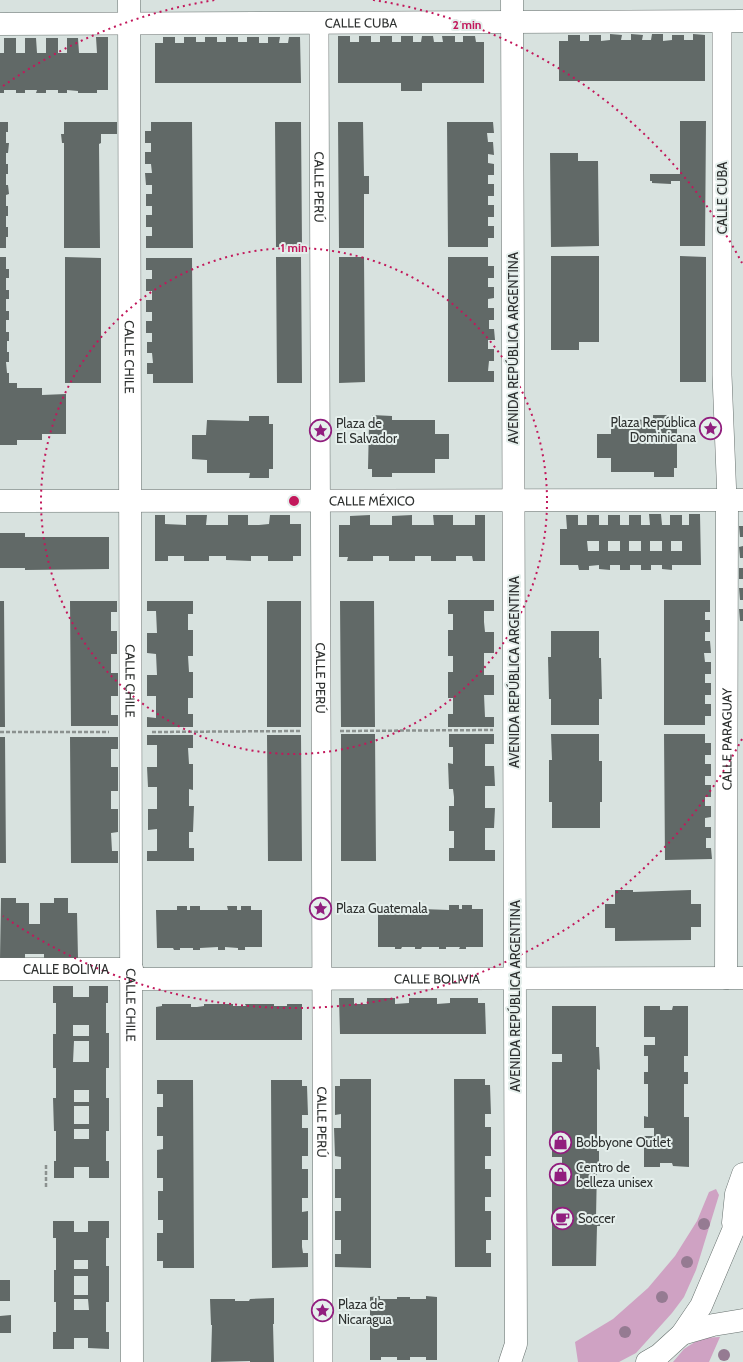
<svg xmlns="http://www.w3.org/2000/svg" width="743" height="1362" font-family="Cabin,sans-serif">
<style>
.green{fill:#cfa2c3}
.building{fill:#616967;fill-rule:evenodd}
.lines{fill:none;stroke-linecap:round;stroke-linejoin:round}
.pedestrian-casing{stroke:#666f6d;stroke-width:20}
.minor-casing{stroke:#666f6d;stroke-width:23}
.path{stroke:#8b918f;stroke-width:2.5;stroke-dasharray:4 2;stroke-linecap:butt}
.pedestrian{stroke:#fff;stroke-width:19}
.minor{stroke:#fff;stroke-width:22}
.tree{fill:#957b92}
.ring{fill:none;stroke:#c2185b;stroke-width:2;stroke-dasharray:2 4}
.labels{text-anchor:middle;dominant-baseline:central;stroke-width:4;stroke-linejoin:round;paint-order:stroke}
.street-label{font-size:13px;fill:#2e3130;stroke:#e5efec}
.poi-label{font-size:13px;fill:#2e3130;stroke:#e5efec;text-anchor:start}
.centre{fill:#c2185b;stroke:#e5efec;stroke-width:2}
.ring-label{font-size:12px;text-anchor:middle;font-weight:bold;fill:#c2185b;stroke:#e5efec;stroke-width:4;stroke-linejoin:round;paint-order:stroke}
</style>
<rect width="100%" height="100%" fill="#d8e2df"/>
<!-- green -->
<path class="green" d="M716 1189 719 1195 696 1270 684 1297 672 1313 636 1353 619 1362H578L575 1342 613 1319 648 1288 675 1256 697 1221 709 1192Z
M720 1337 709 1362H673L684 1349 701 1338Z"/>
<!-- building -->
<path class="building" d="M610 34 622 35 621 40H631V34L643 35 642 40H651L652 34H663V41L672 40V35H684V40H693V34L705 35V81H559V41H568V35H580V41H589V35H601V41L610 40Z
M338 36H350V42H359V36H371V42H380V36H392V42H401V36H413V42H421L422 36H433L434 42H443L442 36H455V42H463V36H475L476 42H484V83H422V91H401V83H338Z
M96 37H108V90H97V93H78V91L67 90V93H58V90H46V93H36L37 90H25V93H16V90H4V93H0V53H4V38H16V53H25V38H36L37 53H46V38H58V53H67V38H78L79 53H97Z
M163 37H175V43H184V37H196V42H205V37H217V42H226V37H238V42H247V37H259V43H268V37H280L279 43H288L289 37H300L301 83H155V43H163Z
M680 121H706L705 246H680V181H671V184L652 183V181H650V174H680Z
M0 122H8V132H6V143H9L8 153H6V164H8V174H6V185H8L9 194 6 195V206H8V216H6V227H8V237H6V248H0Z
M64 122H117V134H101V143L99 144 100 248H64V143H62L61 134H64Z
M151 122H192L193 248H146V236H152V227H146V215H152V206H146V194H152V185H146L145 173H152L151 164H145V152H151V143H145V131H151Z
M275 122H301L302 247H276Z
M338 122H363L364 176H369V194H364V248H339Z
M447 122H493L494 133H487L488 142H493L494 155 488 154V163L494 164V175H488V184H494V196H488V205H494V217H488V226H494V238H488V247H448Z
M550 153H578V161H598L599 246 551 247Z
M551 256H599V342H579V350H551Z
M680 256 706 257V382H680Z
M0 257H6V269H9V278H6V290H9V299H6V311H9V320H6V332H9V341H7V352H9V362H6L7 373H9V383H17V388H42V395L66 394V434H42V440H17V445H0Z
M65 257 101 258V383H65Z
M276 257H301L302 383H277Z
M339 257H364L365 382 339 383Z
M448 257H488V266H494V278H488V287H494V298L488 299V308H494V320H489V329H494L495 340H488V349H494V361H489L488 371H494V382H448Z
M146 258H192L193 383H153V374H147V363H153L152 353H147V342H152V333H146V321H152V312H146V300H152V291H146V279H152V270H146Z
M372 415 392 416V420H435V434H449V459H435V473H392V477H372V469H368L369 424H372Z
M653 415H673L674 423H677V468H674V477H654V472H611V458H597V434H611V419L653 420Z
M249 416H269V424H273V469H269V478H249L250 473H207V460L192 459V435H206L207 420 249 421Z
M649 514H661L662 525H670V515H682V525H689V514H700L701 565H672V570L662 569V565H651V570H641V565H630V570H620V565H610V570L599 569V565L589 566V570H579L578 565H560V529H567L566 515H578V525H587V515H599V525H608V515H620V525H629V515H641V525H650ZM587 541H599V551H588ZM608 541H620V551H608ZM629 541H641V551H629ZM650 541H662V551H650ZM671 541H682V551H671Z
M155 515H165V524L186 525V515H207L206 525H228V515H248V525H259L269 524 270 515H290V524H301V556H293V561H268V556H251V561L226 560V556H209V561H184V556H168V561H155Z
M370 515V525H392V516L412 515V525H434L433 515H453V525H475V515H485V561H473L472 556H456V561H431V556H415V561H389V556H373V561H347L348 557H339V525H350V516Z
M739 526H743V537H740Z
M0 533H25V537H109V569L25 570V568H0Z
M743 546V558H740L739 547Z
M739 568H743V579H739Z
M739 588H743V600H740Z
M448 600H494V611H484V622L485 632H494V653H484V675H494V695H484L485 717H494V727H448V714H453V698H448V672H453V656H448V630H453V614H448Z
M664 600H710V612H705V620H710V632H705V641H710L711 653H704L705 662H711V674H705V683H711V695H705V704H711V716H705V725H664Z
M0 601H4L5 727H0Z
M70 601H117V612H111V631H117V654H111V673H118V696H111V715H118V726H71Z
M147 601H193V614H188V630H193V656H188L189 672H193V698H188V714H193V727H147V717L156 718V696H147V675H157L156 654 147 653V633H157L156 611H147Z
M267 601H301V727H267Z
M340 601H374L375 727H341Z
M739 609H743V621H740Z
M551 631H599V658H601L602 699H599V725H551V699H549L548 657H551Z
M341 734H375L376 861H341Z
M449 734H494V744H485V766H494L495 786H485V808H495L494 828H485V850H495V861H449V848H454V831H449V806H454V797L453 789H449L448 763 453 764V747H449Z
M551 734H599V761H602V802H600V828H552V802H549V760H552Z
M664 734H705V743H711V755H705V764H711V776H705V785H711V797H705V806H711V817L705 818V827H711V838H706V848H711L712 859 665 860Z
M147 735H193V748H188L189 764H193V790L189 789V806H194L193 832H189V848H194V861H147V851H157V829L148 830V809H157V787H148L147 767H157V745H147Z
M267 735H301L302 861H268Z
M0 737H5L6 863H0Z
M70 737H118V749H111V767H118V791H111V809H118V832L111 833 112 851H118V863H71Z
M615 890H633V892L691 890V904H701V927H691V940L615 941V928H605V904H615Z
M1 898H16V903H29V924H40V903H54V898H68V913H77L78 958H44V954H25V959H0Z
M398 905H408V910H411V905H421V909L449 910V905H459V909H462V905H472V909H483V947H466V949H459L460 947H446V949H439V947H422L421 949H415V947H402L401 949H395V947H378V909L398 910Z
M177 906H187V910H190V906H200V910H228L227 906H237V910H241V906H251V910H262V947H245V950H238V948L225 947V950H218V947L200 948V950H193V948H180V950H174L173 948H157L156 910H177Z
M53 986H73V997H89V986H108V1003H106V1033H109V1068H106V1098H109V1131H106V1161H109V1178H89V1167H74V1178H54V1161H56V1131H54L53 1098H56V1068H53V1034H56V1003H53ZM73 1025H89V1036H73ZM74 1041H89V1062H73ZM74 1090H89V1102H74ZM74 1106H89V1124H74ZM74 1129H89V1139H74Z
M339 998H354V1004H367V998H395V1004L409 1003V998H437V1004L450 1003V998H478V1003H485L486 1034H340Z
M162 1004H191V1007H197L204 1006V1004H233V1006H246L245 1004H274V1006H287V1004H302V1040H156V1007L162 1006Z
M552 1006H596V1047H599L600 1070 597 1069V1151H599V1166H597L596 1218H600V1226H597L596 1266H552V1166H562V1157H552V1062H562V1054H552Z
M644 1006H660V1010H672L673 1006H688V1056H684V1072H688V1084H684V1117H689V1167L673 1166 672 1163H660V1167H644V1136H654V1128H644V1116L648 1117V1084H644V1072H648V1056H644V1045H655V1037H644Z
M340 1079H371V1268L335 1267V1254H341V1240H335V1211H341V1198H335V1169H341V1157L335 1156 334 1128H341V1114L335 1115V1086H340Z
M454 1079H485V1085H490L491 1114H485V1127H491V1156H485V1169H491V1197H485V1211H491V1240H486V1253H491V1267H455Z
M157 1080H193L194 1268H163V1261H157V1233H163V1220H158V1191H163V1178H157V1150L163 1149V1136H157V1107H163V1094H157Z
M271 1080H302V1086H307L308 1115H302V1128H308V1156H302V1169H308V1198H302V1212L308 1211V1240H302V1247L303 1253H308V1267L272 1268Z
M53 1221H74V1232H88V1221H109V1238H106V1266H109V1302H106V1332H109V1349L88 1348V1338H74V1349H53V1332H56V1302H54V1270H56V1238H53ZM74 1260H88V1269H74ZM74 1276H88V1295H74ZM74 1299H88L89 1310H74Z
M0 1280H10V1301H0Z
M380 1296V1299H397V1297H410V1299H426V1296L437 1297V1360H426V1357H410V1360H397V1357H381V1360H370V1297Z
M274 1298V1324H273L274 1362H250V1361L211 1362 212 1325H211L210 1299H235V1301H249L250 1299Z
M11 1315V1333H0V1316Z"/>
<g class="lines">
<defs>
<g id="pedestrian">
<path d="M722 22V375L727 500"/>
<path id="s1" d="M319 23 323 1362"/>
</g>
<g id="minor">
<path id="s2" d="M129 0 132 1362"/>
<path id="s3" d="M0 24 743 21"/>
<path id="s4" d="M0 501 743 500"/>
<path id="s5" d="M0 969H132"/>
<path id="s6" d="M726 978 727 500"/>
<path id="s7" d="M131 979 743 978"/>
<path d="M733 1223 736 1194 743 1174"/>
<path d="M682 1334 701 1306 743 1207"/>
<path d="M510 1362 516 1344 512 0"/>
<path d="M647 1362 659 1355 682 1334 713 1325 743 1320"/>
</g>
</defs>
<!-- pedestrian casing -->
<use href="#pedestrian" class="pedestrian-casing"/>
<!-- minor casing -->
<use href="#minor" class="minor-casing"/>
<!-- path -->
<path class="path" d="M340 731 493 730
M0 732H109
M152 732 301 731
M46 1165V1189"/>
<!-- pedestrian -->
<use href="#pedestrian" class="pedestrian"/>
<!-- minor -->
<use href="#minor" class="minor"/>
</g>
<!-- trees -->
<g class="tree">
<circle cx="704" cy="1224" r="6"/>
<circle cx="687" cy="1262" r="6"/>
<circle cx="662" cy="1297" r="6"/>
<circle cx="625" cy="1332" r="6"/>
<circle cx="724" cy="1355" r="6"/>
</g>
<!-- distance rings -->
<g class="ring">
<circle cx="294" cy="501" r="253"/>
<path d="M742 739A507 507 0 0 1 3 916M3 86A507 507 0 0 1 215 0M373 0A507 507 0 0 1 742 263"/>
</g>
<!-- icons -->
<defs>
<symbol id="sight-ring" viewBox="-11 -11 22 22"><circle r="9.5" fill="#e5efec" stroke="#911e7e" stroke-width="1.5"/><path d="M0-6L1.8-2.2L6-1.7L2.9 1.2L3.7 5.4L0 3.3L-3.7 5.4L-2.9 1.2L-6-1.7L-1.8-2.2Z" fill="#911e7e"/></symbol>
<symbol id="shop-ring" viewBox="-11 -11 22 22"><circle r="9.5" fill="#e5efec" stroke="#911e7e" stroke-width="1.5"/><path d="M-5-2.5h2.3a2.7 3.5 0 0 1 5.4 0H5L5.5 6h-11ZM-1.5-2.5h3a1.5 2.3 0 0 0-3 0Z" fill="#911e7e"/></symbol>
<symbol id="cafe-ring" viewBox="-11 -11 22 22"><circle r="9.5" fill="#e5efec" stroke="#911e7e" stroke-width="1.5"/><path d="M-5.5-4.5H6V0H3Q3 3.5 0 3.5H-2.5Q-5.5 3.5-5.5 0ZM3-3.2v2h1.7v-2ZM-6 4.5H4V6H-6Z" fill="#911e7e"/></symbol>
</defs>
<g fill-rule="evenodd">
<use href="#sight-ring" x="698" y="416" width="25" height="25"/>
<use href="#sight-ring" x="308" y="418" width="25" height="25"/>
<use href="#sight-ring" x="308" y="896" width="25" height="25"/>
<use href="#shop-ring" x="548" y="1130" width="25" height="25"/>
<use href="#shop-ring" x="548" y="1162" width="25" height="25"/>
<use href="#cafe-ring" x="550" y="1206" width="25" height="25"/>
<use href="#sight-ring" x="310" y="1298" width="25" height="25"/>
</g>
<g class="labels">
<!-- street labels -->
<g class="street-label">
<text stroke="none"><textPath href="#s3" startOffset="361">CALLE CUBA</textPath></text>
<text stroke="none"><textPath href="#s1" startOffset="164">CALLE PERÚ</textPath></text>
<text transform="translate(722 198) rotate(-90)">CALLE CUBA</text>
<text transform="translate(513 348) rotate(-90)">AVENIDA REPÚBLICA ARGENTINA</text>
<text stroke="none"><textPath href="#s2" startOffset="357">CALLE CHILE</textPath></text>
<text stroke="none"><textPath href="#s4" startOffset="372">CALLE MÉXICO</textPath></text>
<text transform="translate(514 672) rotate(-90)">AVENIDA REPÚBLICA ARGENTINA</text>
<text stroke="none"><textPath href="#s1" startOffset="655">CALLE PERÚ</textPath></text>
<text stroke="none"><textPath href="#s2" startOffset="681">CALLE CHILE</textPath></text>
<text stroke="none"><textPath href="#s6" startOffset="239">CALLE PARAGUAY</textPath></text>
<text stroke="none"><textPath href="#s5" startOffset="66">CALLE BOLIVIA</textPath></text>
<text stroke="none"><textPath href="#s7" startOffset="306">CALLE BOLIVIA</textPath></text>
<text transform="translate(515 996) rotate(-90)">AVENIDA REPÚBLICA ARGENTINA</text>
<text stroke="none"><textPath href="#s2" startOffset="1005">CALLE CHILE</textPath></text>
<text stroke="none"><textPath href="#s1" startOffset="1099">CALLE PERÚ</textPath></text>
</g>
<!-- poi labels -->
<g class="poi-label">
<text x="696" y="422" text-anchor="end">Plaza República<tspan x="696" dy="15">Dominicana</tspan></text>
<text x="336" y="423">Plaza de<tspan x="336" dy="15">El Salvador</tspan></text>
<text x="336" y="908">Plaza Guatemala</text>
<text x="576" y="1142">Bobbyone Outlet</text>
<text x="576" y="1167">Centro de<tspan x="576" dy="15">belleza unisex</tspan></text>
<text x="578" y="1218">Soccer</text>
<text x="338" y="1304">Plaza de<tspan x="338" dy="15">Nicaragua</tspan></text>
</g>
</g>
<circle cx="294" cy="501" r="6" class="centre"/>
<g class="ring-label">
<text x="467" y="29">2 min</text>
<text x="294" y="252">1 min</text>
</g>
</svg>
